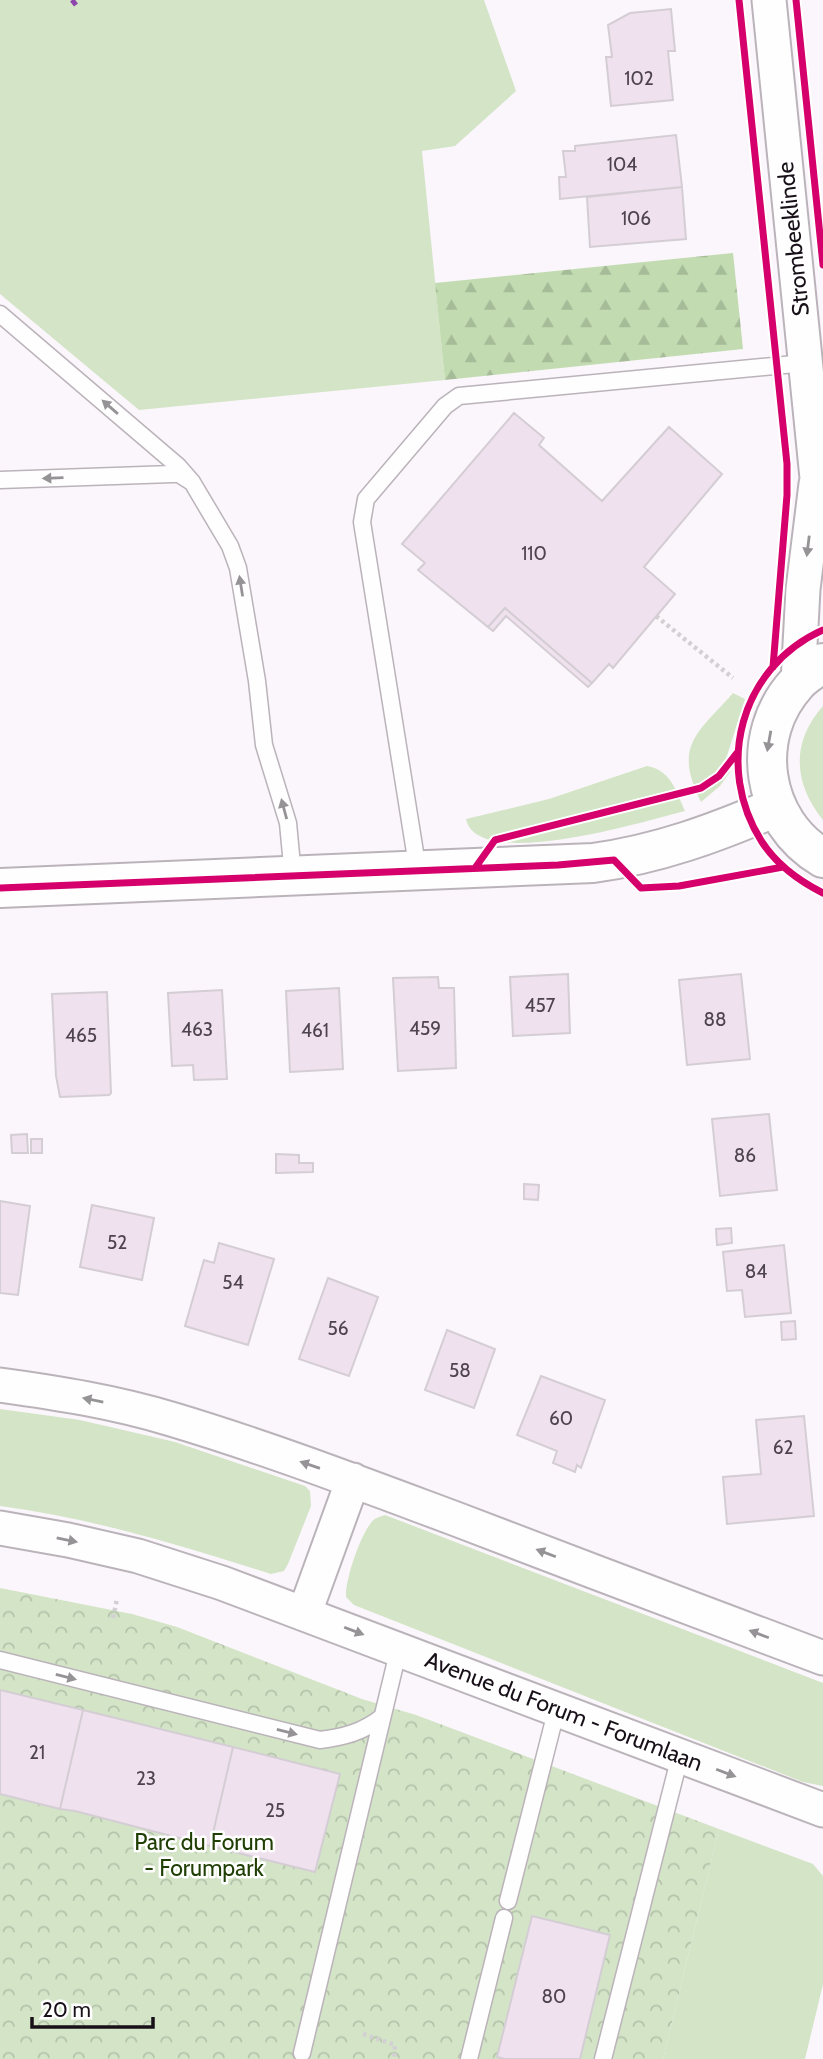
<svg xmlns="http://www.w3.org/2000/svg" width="823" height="2059" font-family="Cabin,sans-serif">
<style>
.green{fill:#d3e4c7}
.forest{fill:url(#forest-firs)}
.park{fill:url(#park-crowns)}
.building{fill:#efe1ee;stroke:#d4ced4;stroke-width:2}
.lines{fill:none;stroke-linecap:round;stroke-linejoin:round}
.lane-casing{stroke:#bbb3ba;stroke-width:19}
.street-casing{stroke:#bbb3ba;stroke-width:37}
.secondary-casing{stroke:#bbb3ba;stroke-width:42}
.path{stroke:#d2d0d2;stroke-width:4.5;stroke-dasharray:3.5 3.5;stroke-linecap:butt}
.lane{stroke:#fefefe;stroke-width:16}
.street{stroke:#fefefe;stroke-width:33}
.secondary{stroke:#fefefe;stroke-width:38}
.quiet{stroke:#8e44ad;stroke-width:5;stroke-dasharray:10 5;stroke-linecap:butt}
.cycleway-casing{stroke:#fff;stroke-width:11}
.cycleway{stroke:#d6006c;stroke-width:7}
.oneway{fill:#969396}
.labels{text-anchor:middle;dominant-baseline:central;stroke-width:5;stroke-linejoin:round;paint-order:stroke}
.number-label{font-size:19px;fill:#4e444e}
.street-label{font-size:23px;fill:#181018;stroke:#fff}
.park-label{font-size:23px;fill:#203f04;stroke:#fff}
</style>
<defs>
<pattern id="forest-firs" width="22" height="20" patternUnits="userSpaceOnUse" patternTransform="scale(1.75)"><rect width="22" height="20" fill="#c2dbb1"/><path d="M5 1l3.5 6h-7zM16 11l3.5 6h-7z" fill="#a6bb98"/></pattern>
<pattern id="park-crowns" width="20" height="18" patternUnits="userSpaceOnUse" patternTransform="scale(1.75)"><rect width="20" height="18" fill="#d3e4c7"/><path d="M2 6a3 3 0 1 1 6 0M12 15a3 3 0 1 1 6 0" fill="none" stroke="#b4c3aa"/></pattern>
</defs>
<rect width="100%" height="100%" fill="#fbf6fb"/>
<!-- green -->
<path class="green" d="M0 0H484L516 91 455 146 422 151 445 380 139 410 0 294Z
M733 693 745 699 725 762 730 772 720 786 701 802C673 745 697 734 733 693Z
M823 706V820C793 783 791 742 823 706Z
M647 766C671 770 676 791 685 811 649 820 477 873 466 819L549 799Z
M0 1409 80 1420 175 1442 305 1486 310 1491 311 1506 288 1564 284 1571 271 1574C180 1545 95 1519 0 1506Z
M385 1515 823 1683V1786L803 1782 354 1605 346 1597C345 1580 360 1536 371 1523 374 1518 379 1517 385 1515Z
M719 1829 813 1864 823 1876V1984L805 2059H663Z"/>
<!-- forest -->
<path class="forest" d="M733 253 743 349 445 380 435 283Z"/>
<!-- park -->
<path class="park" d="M0 1588 132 1614 177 1627 362 1699 416 1715 719 1829 663 2059H0Z"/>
<!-- building -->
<path class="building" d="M671 9 675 51H668L673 100 611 106 606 57H612L608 25 630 13Z
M676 135 682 187 560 199 559 177H566L563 151H575V146Z
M682 187 686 239 590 247 587 197Z
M514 413 544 438 539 445 602 501 669 427 722 474 644 567 675 594 613 668 609 664 592 683 505 608 488 627 418 570 425 563 402 544Z
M505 608 592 683 588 687 506 616 493 631 488 627Z
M568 974 570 1033 513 1036 510 977Z
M741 974 750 1059 687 1065 679 980Z
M438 977 439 988H454L456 1068 398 1071 393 978Z
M339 988 343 1069 290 1072 286 991Z
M222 990 227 1079 194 1080 193 1065 172 1066 168 993Z
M107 992 111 1093 109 1095 60 1097 56 1076 52 994Z
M769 1114 777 1190 720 1196 712 1119Z
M27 1134 28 1153H12L11 1135Z
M31 1139H42V1153H31Z
M276 1154 299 1155V1163H313V1172L276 1173Z
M524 1184 539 1185 538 1200 524 1199Z
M0 1201 30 1206 18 1295 0 1293Z
M92 1205 154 1218 142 1280 80 1267Z
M731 1228 732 1243 717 1245 716 1229Z
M219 1243 274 1259 248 1345 185 1326 204 1260 214 1263Z
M784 1245 791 1313 745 1317 742 1290 727 1291 723 1252Z
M328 1278 378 1297 349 1376 299 1359Z
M795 1321 796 1339 782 1340 781 1322Z
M447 1330 495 1349 474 1408 425 1390Z
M541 1376 605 1400 581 1468 577 1465 575 1472 553 1463 557 1451 517 1435Z
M804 1416 814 1516 727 1524 723 1477 761 1474 756 1420Z
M0 1690 83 1710 60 1809 0 1794Z
M83 1710 233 1747 210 1846 75 1811 60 1809Z
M233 1747 340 1774 315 1872 210 1846Z
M532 1916 610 1935 580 2059H505L497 2057Z"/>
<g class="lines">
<defs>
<path id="lane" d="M0 314 178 466 192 482 230 546 238 568 257 681 264 745 288 823 293 876
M0 480 172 474H179L190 481
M418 871 362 522 366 499 445 406 459 396 805 363
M0 1660 320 1740C344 1737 363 1732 382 1717
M508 1901 557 1708
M302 2053 399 1648
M469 2059 504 1918
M603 2059 680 1756"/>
<path id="street" d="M769 0 817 478 823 507
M798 682 803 589 816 484
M0 1385C58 1393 115 1402 171 1419 268 1448 362 1484 456 1519 578 1566 701 1612 823 1658
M0 1528 68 1540 138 1556 222 1583 823 1810
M305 1612 353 1480"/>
<path id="secondary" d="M823 663C815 669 804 675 797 683 748 736 761 822 823 858
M0 888 593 863C659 854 715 833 776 807"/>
</defs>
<!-- lane casing -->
<use href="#lane" class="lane-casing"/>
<!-- street casing -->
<use href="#street" class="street-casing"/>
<!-- secondary casing -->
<use href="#secondary" class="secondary-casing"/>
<!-- path -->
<path class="path" d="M656 616 733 678
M113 1618 117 1599
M363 2034 395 2045 394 2059"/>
<!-- lane -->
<use href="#lane" class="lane"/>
<!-- street -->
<use href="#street" class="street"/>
<!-- secondary -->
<use href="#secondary" class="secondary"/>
<!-- quiet -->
<path class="quiet" d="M72 0 76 5"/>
<defs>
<path id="cycleway" d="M739 0 787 464V495L773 667
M796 0 823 265
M823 630C740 667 714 767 762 842 777 865 799 881 823 893
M475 868 495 840 701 788 719 776 737 753
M0 888 558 865 614 860 641 888 679 886 783 867"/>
</defs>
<!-- cycleway casing -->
<use href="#cycleway" class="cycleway-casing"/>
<!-- cycleway -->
<use href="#cycleway" class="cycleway"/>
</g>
<!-- one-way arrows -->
<defs><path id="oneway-solid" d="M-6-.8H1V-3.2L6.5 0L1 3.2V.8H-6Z" transform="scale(1.75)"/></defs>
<g class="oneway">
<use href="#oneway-solid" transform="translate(110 407) rotate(-139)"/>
<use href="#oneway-solid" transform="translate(53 478) rotate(178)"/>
<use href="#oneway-solid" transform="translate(808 546) rotate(97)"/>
<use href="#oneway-solid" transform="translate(241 586) rotate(-99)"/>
<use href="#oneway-solid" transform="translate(769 741) rotate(100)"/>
<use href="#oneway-solid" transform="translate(284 809) rotate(-105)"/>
<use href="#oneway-solid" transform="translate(93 1400) rotate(-169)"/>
<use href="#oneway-solid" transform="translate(310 1465) rotate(-161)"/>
<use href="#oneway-solid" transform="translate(67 1540) rotate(11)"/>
<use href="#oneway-solid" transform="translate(546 1553) rotate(-159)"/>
<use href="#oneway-solid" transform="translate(354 1631) rotate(21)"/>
<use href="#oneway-solid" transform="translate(759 1634) rotate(-159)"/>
<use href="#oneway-solid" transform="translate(66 1677) rotate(14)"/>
<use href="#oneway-solid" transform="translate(287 1732) rotate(14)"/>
<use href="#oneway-solid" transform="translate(726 1773) rotate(21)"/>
</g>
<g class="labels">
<!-- number labels -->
<g class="number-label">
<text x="639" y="78">102</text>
<text x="622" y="164">104</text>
<text x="636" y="218">106</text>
<text x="534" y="553">110</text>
<text x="540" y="1005">457</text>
<text x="715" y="1019">88</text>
<text x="425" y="1028">459</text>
<text x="197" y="1029">463</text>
<text x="315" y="1030">461</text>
<text x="81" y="1035">465</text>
<text x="745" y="1155">86</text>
<text x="117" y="1242">52</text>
<text x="756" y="1271">84</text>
<text x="233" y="1282">54</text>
<text x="338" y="1328">56</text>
<text x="460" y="1370">58</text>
<text x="561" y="1418">60</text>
<text x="783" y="1447">62</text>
<text x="37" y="1752">21</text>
<text x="146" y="1778">23</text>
<text x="275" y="1810">25</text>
<text x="554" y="1996">80</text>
</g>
<!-- street labels -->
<g class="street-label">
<text transform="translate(793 239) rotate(-96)">Strombeeklinde</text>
<text transform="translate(564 1711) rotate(21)">Avenue du Forum - Forumlaan</text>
</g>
<!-- park labels -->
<g class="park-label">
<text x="204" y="1842">Parc du Forum<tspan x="204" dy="26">- Forumpark</tspan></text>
</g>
</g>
<!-- scale -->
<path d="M32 2017v10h121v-10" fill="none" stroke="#181018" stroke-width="3.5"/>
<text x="42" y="2017" font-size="21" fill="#181018" stroke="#ffffff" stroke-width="5" paint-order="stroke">20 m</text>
</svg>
